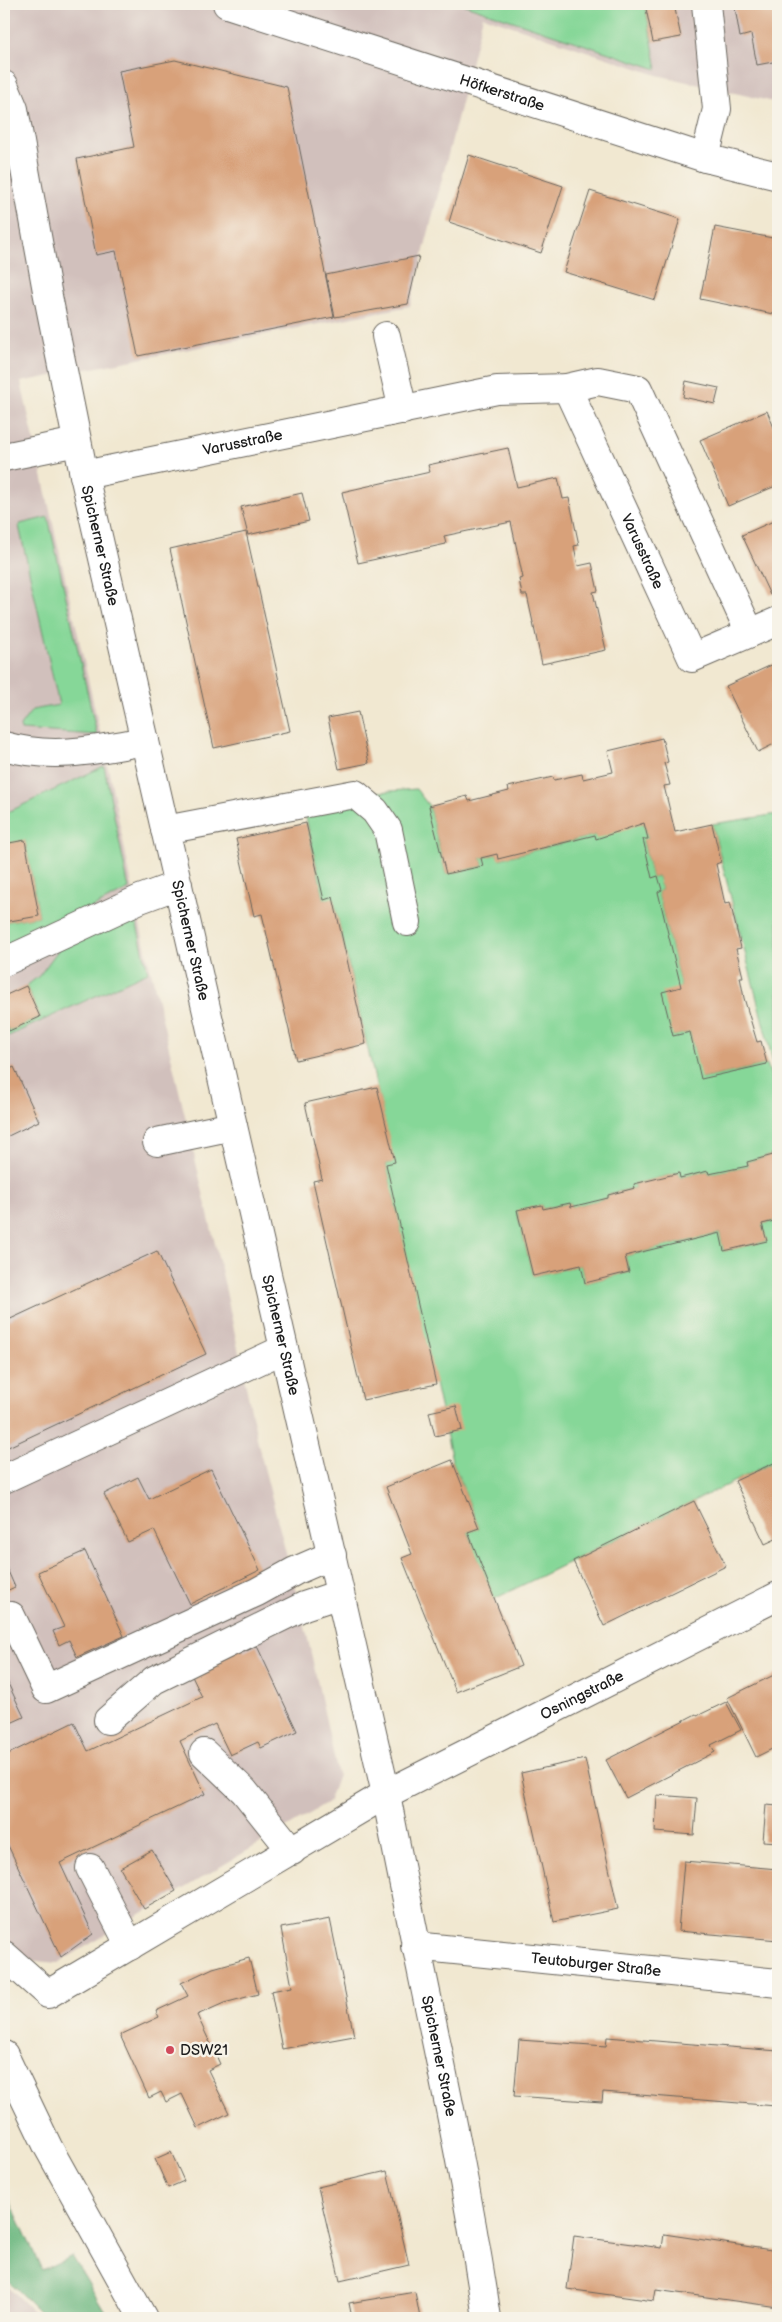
<svg xmlns="http://www.w3.org/2000/svg" width="782" height="2322" font-family="'Balsamiq Sans',sans-serif">
<style>
.industrial{fill:#d1c0bc}
.green{fill:#86d798;stroke:#517a5a}
.forest{fill:#6cb880;stroke:#446a4e}
.building{fill:#d8a17a}
.lines{fill:none;stroke-linecap:round;stroke-linejoin:round}
.minor-casing{stroke:#67635b;stroke-width:30}
.minor{stroke:#fff;stroke-width:28}
.poi-dot{fill:#d1495b;stroke:#f7f3e8;stroke-width:2}
.labels{text-anchor:middle;dominant-baseline:central;stroke-width:5;stroke-linejoin:round;paint-order:stroke}
.street-label{font-size:15px;fill:#1c1c1c;stroke:#f7f3e8}
.poi-label{font-size:15px;fill:#1c1c1c;stroke:#f7f3e8;text-anchor:start}
</style>
<rect width="100%" height="100%" fill="#f7f3e8"/>
<filter id="ink" filterUnits="userSpaceOnUse"><feTurbulence type="fractalNoise" baseFrequency=".02" numOctaves="2"/><feDisplacementMap in="SourceGraphic" scale="10" xChannelSelector="R" yChannelSelector="G"/><feConvolveMatrix kernelMatrix="1 2 1 2 8 2 1 2 1" color-interpolation-filters="sRGB"/></filter>
<filter id="wash" filterUnits="userSpaceOnUse"><feTurbulence type="fractalNoise" baseFrequency=".0096" numOctaves="4" result="noise"/><feDisplacementMap in="SourceGraphic" scale="20" xChannelSelector="R" yChannelSelector="G"/><feGaussianBlur stdDeviation="1.12" result="paint"/><feColorMatrix in="noise" values="0 0 0 0 0 0 0 0 0 0 0 0 0 0 0 0 0 1.4 0 .05"/><feComposite in="paint" operator="in"/></filter>
<g filter="url(#wash)">
<rect width="100%" height="100%" fill="#f1e8d1"/>
<!-- industrial -->
<path class="industrial" d="M4 4H778V103L657 75 483 16 410 306 21 382 109 772 139 920 224 1282 259 1448 307 1635 338 1775 328 1803 58 1963 35 1961 14 1950 4 1934Z
M4 2282 40 2318H4Z"/>
<!-- green -->
<path class="green" d="M462 4H645L657 69Z
M48 517 97 735 21 730 20 726 32 710 59 705 19 526 20 524Z
M104 766 129 889 4 952V922L39 916 25 841 4 844V814Z
M416 789 429 806 446 874 483 866 481 858 497 854 499 859 644 823 648 839 643 840 652 878 658 876 662 890 658 892 681 987 673 1036 690 1032 702 1079 767 1064 778 1098V1151L773 1152V1155L747 1162 748 1166 709 1174 708 1171 680 1178 679 1173 634 1184 635 1188 608 1194V1198L571 1207 570 1203 543 1209 542 1205 517 1211 533 1276 581 1265 585 1283 629 1272 625 1256 720 1233 724 1251 766 1241 762 1224 778 1220V1460L494 1599 468 1532 479 1528 452 1460 386 1164 394 1162 333 898 324 900 303 804 355 794Z
M778 814V1081L712 824Z
M134 912 148 972 4 1038V1023L9 1031 40 1017 26 986 39 976 62 945Z"/>
<!-- forest -->
<path class="forest" d="M4 2188 42 2270 72 2256 109 2318H46L4 2276Z"/>
<g id="blocks">
<!-- building -->
<path class="building" d="M645 4H682L683 7 675 9 681 37 653 42Z
M747 4H778V61L757 65 751 34 740 37 735 8 748 6Z
M175 60 287 87 334 317 138 356 116 251 96 255 77 159 134 147 119 71Z
M469 155 563 186 541 253 449 222Z
M590 191 680 219 655 300 564 272Z
M715 227 778 239V315L700 299Z
M419 256 408 304 335 317 326 275Z
M686 381 719 388 715 404 683 397Z
M767 411 778 437V485L728 506 700 440Z
M508 448 517 487 558 478 563 499 569 498 579 545 574 546 578 566 592 563 598 591 593 592 606 650 542 664 527 595H522L519 579 523 578 511 522 444 536 446 544 358 563 342 492 430 472 428 465Z
M302 493 309 521 248 535 241 507Z
M778 519V592L770 595 742 535Z
M246 532 290 731 214 748 170 549Z
M778 662V742L758 752 726 686Z
M358 712 369 763 339 769 328 718Z
M662 738 668 762 664 763 670 785 664 786 675 832 712 824 721 862 716 864 725 904 730 902 741 948 736 949 743 977H740L744 998 757 1042 761 1041 767 1064 701 1079 690 1032 673 1036 662 992 681 987 658 892 662 890 658 876 652 878 643 839H648L644 823 596 839 595 835 498 859 497 854 481 858 483 866 446 874 429 806 467 796 469 801 509 791 508 787 553 777 554 780 582 774 583 779 613 772 608 751Z
M306 823 324 900 333 897 366 1044 296 1060 262 914 254 916 236 839Z
M25 840 39 916 4 922V844Z
M26 986 40 1017 9 1031 4 1020V996Z
M14 1067 39 1121 4 1138V1072Z
M377 1087 395 1162 386 1164 436 1384 363 1400 313 1181 322 1179 305 1103Z
M778 1151V1220L762 1224 767 1241 724 1251 720 1233 625 1256 629 1272 585 1283 581 1265 533 1276 517 1210 542 1205 543 1209 570 1203 571 1207 608 1198V1195L635 1188 634 1184 679 1173 680 1178 708 1171 709 1174 748 1166 747 1162 773 1155V1152Z
M157 1251 206 1354 4 1449V1322Z
M456 1406 462 1430 435 1436 429 1412Z
M452 1460 479 1528 468 1532 521 1666 456 1692 402 1558 412 1554 386 1487Z
M778 1461V1538L765 1544 735 1481Z
M211 1469 260 1570 190 1604 154 1530 128 1542 104 1494 138 1477 149 1499Z
M694 1501 726 1566 604 1626 573 1561Z
M85 1551 124 1636 77 1657 69 1640 59 1645 53 1631 64 1627 38 1572Z
M4 1562 15 1587 4 1592Z
M241 1645 244 1652 257 1646 297 1731 261 1748 258 1742 230 1755 215 1724 180 1741 205 1794 60 1863 93 1934 61 1957 4 1837V1756L74 1722 88 1751 202 1697 189 1670Z
M778 1673V1746L756 1757 727 1698Z
M4 1675 24 1717 4 1726Z
M726 1702 741 1730 711 1745 715 1752 626 1798 606 1760 696 1714 697 1716Z
M585 1759 618 1909 554 1922 521 1773Z
M657 1795 697 1798 694 1835 655 1832Z
M766 1805 778 1806V1842L763 1841Z
M152 1850 176 1891 144 1909 120 1868Z
M684 1861 778 1869V1940L678 1931Z
M330 1919 354 2036 282 2049 271 1991 292 1987 281 1928Z
M249 1958 258 1994 224 2003 197 2015 220 2064 208 2070 229 2113 198 2128 182 2094 166 2102 161 2092 149 2098 120 2035 159 2017 156 2011 188 1996 181 1983 213 1968Z
M607 2037 778 2051 776 2106 603 2092 602 2102 514 2096 519 2040 606 2046Z
M171 2152 184 2181 168 2188 155 2159Z
M387 2171 409 2265 340 2281 318 2187Z
M664 2234 778 2251V2307L656 2290 654 2301 567 2289 574 2236 662 2248Z
M415 2292 420 2318H352L349 2303Z"/>
</g>
</g>
<g filter="url(#ink)">
<use href="#blocks" fill-opacity="0" stroke="#67635b" stroke-width="1"/>
<g class="lines">
<defs>
<g id="minor">
<path id="s1" d="M227 4 705 158 778 176"/>
<path id="s2" d="M4 85 14 109 47 291 84 475 386 1794C419 1969 461 2142 487 2318"/>
<path d="M705 158 717 109 706 4"/>
<path d="M386 336 403 410"/>
<path id="s3" d="M567 388 692 658 778 621"/>
<path d="M4 457 77 442"/>
<path id="s4" d="M84 475 497 390 567 388 598 381 638 389 750 633"/>
<path d="M4 746C53 760 96 750 145 741"/>
<path d="M165 830 355 794 375 811 388 830 407 922"/>
<path d="M4 962 140 899 178 885"/>
<path d="M157 1142 233 1126"/>
<path d="M4 1479 284 1349"/>
<path d="M11 1616 46 1689 257 1592 295 1571 332 1555"/>
<path d="M108 1720 154 1680 304 1606 340 1594"/>
<path d="M204 1753 244 1791 292 1851"/>
<path d="M90 1868 130 1946"/>
<path id="s5" d="M415 1946 778 1983"/>
<path id="s6" d="M4 1955 48 1994 386 1794 778 1596"/>
<path d="M4 2055 48 2147 143 2318"/>
</g>
</defs>
<!-- minor casing -->
<use href="#minor" class="minor-casing"/>
<!-- minor -->
<use href="#minor" class="minor"/>
</g>
</g>
<!-- markers -->
<circle class="poi-dot" cx="170" cy="2050" r="5"/>
<g class="labels">
<!-- street labels -->
<g class="street-label">
<text stroke="none"><textPath href="#s1" startOffset="289">Höfkerstraße</textPath></text>
<text stroke="none"><textPath href="#s4" startOffset="162">Varusstraße</textPath></text>
<text stroke="none"><textPath href="#s2" startOffset="471">Spicherner Straße</textPath></text>
<text stroke="none"><textPath href="#s3" startOffset="180">Varusstraße</textPath></text>
<text stroke="none"><textPath href="#s2" startOffset="876">Spicherner Straße</textPath></text>
<text stroke="none"><textPath href="#s2" startOffset="1281">Spicherner Straße</textPath></text>
<text stroke="none"><textPath href="#s6" startOffset="671">Osningstraße</textPath></text>
<text stroke="none"><textPath href="#s5" startOffset="182">Teutoburger Straße</textPath></text>
<text stroke="none"><textPath href="#s2" startOffset="2019">Spicherner Straße</textPath></text>
</g>
<!-- poi labels -->
<g class="poi-label">
<text x="180" y="2050">DSW21</text>
</g>
</g>
<!-- margin -->
<rect width="782" height="2322" fill="none" stroke="#f7f3e8" stroke-width="20"/>
</svg>
